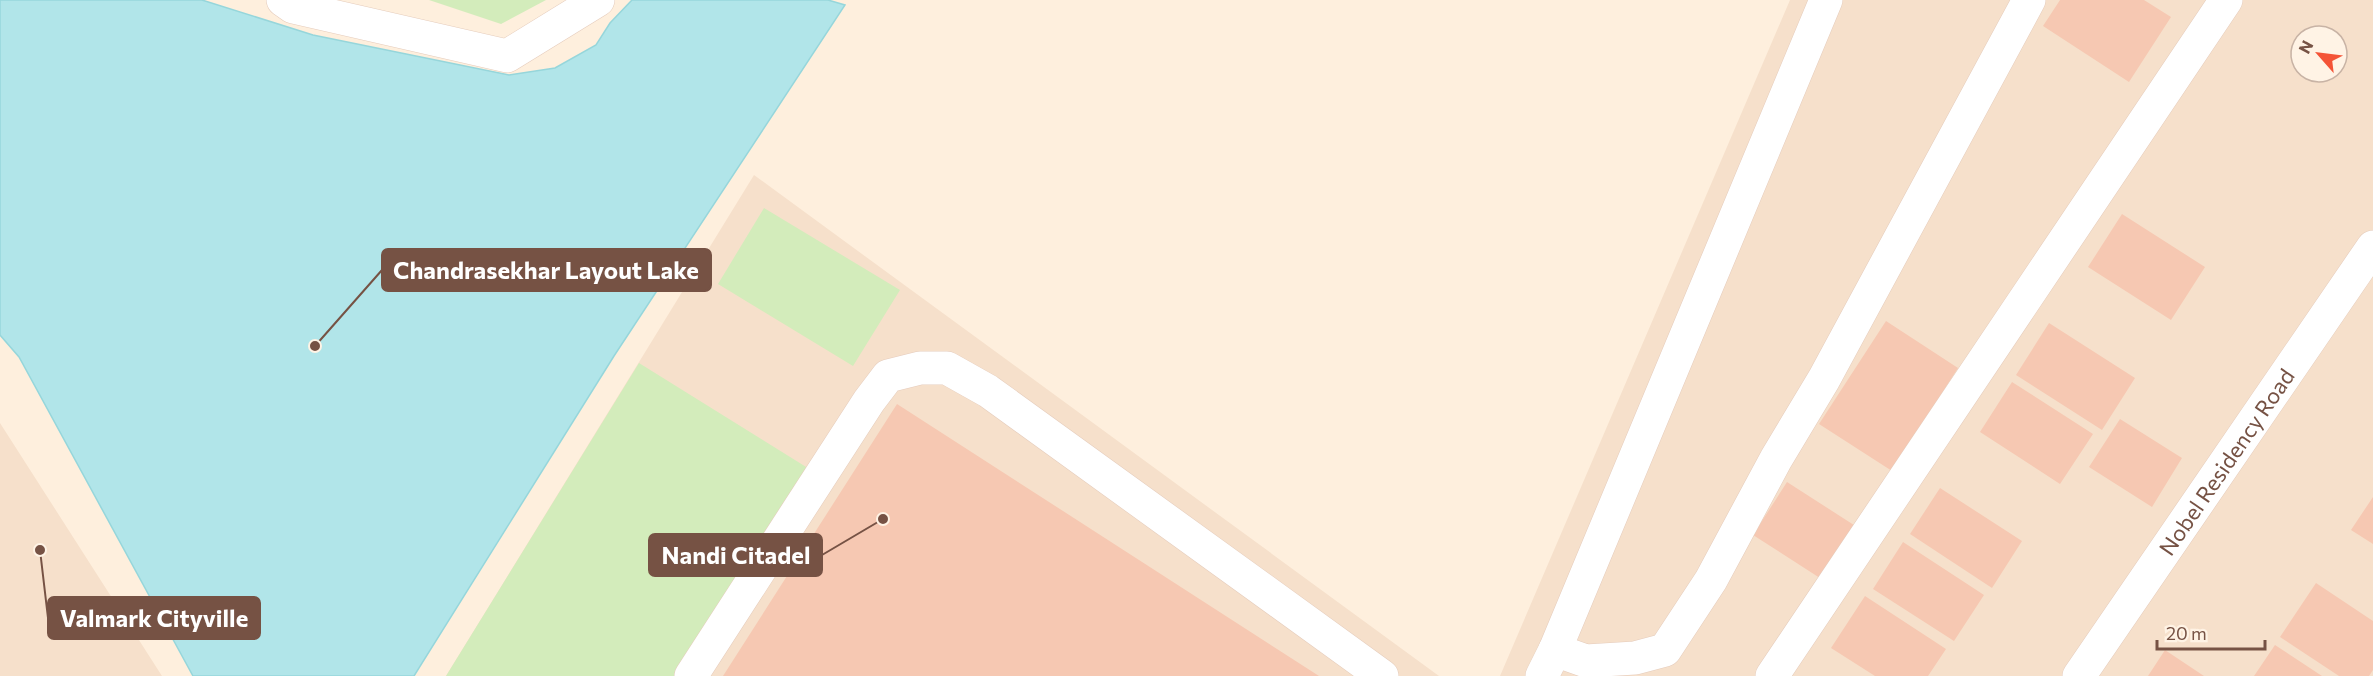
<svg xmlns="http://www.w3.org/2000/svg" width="2373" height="676" font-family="Commissioner,sans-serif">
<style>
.residential{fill:#f6e0cb;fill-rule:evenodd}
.green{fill:#d3ecbb}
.water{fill:#b1e5e9;stroke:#96d6db;stroke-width:1.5}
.building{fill:#f6c8b2}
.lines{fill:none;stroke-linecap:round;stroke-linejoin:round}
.minor-casing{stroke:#e5ccbc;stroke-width:34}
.minor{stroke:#fff;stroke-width:33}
.labels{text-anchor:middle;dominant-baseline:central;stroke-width:6;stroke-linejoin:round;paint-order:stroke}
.street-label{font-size:22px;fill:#765244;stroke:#fff3e5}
.leader{fill:none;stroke:#765244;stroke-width:2}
.callout-dot{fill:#765244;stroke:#fff3e5;stroke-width:2}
.callout{fill:#765244;stroke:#765244;stroke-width:2}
.callout-label{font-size:24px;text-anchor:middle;font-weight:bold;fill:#fff}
</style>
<rect width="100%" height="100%" fill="#feefdd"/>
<!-- residential -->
<path class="residential" d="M1790 0H2373V676H1500ZM2301 36H2337V72H2301Z
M754 175 1439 676H446Z
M0 423 162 676H0Z"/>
<!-- green -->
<path class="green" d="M429 0H546L501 24Z
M764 208 900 290 853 366 718 284Z
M639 363 811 470 676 676H446Z"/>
<!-- water -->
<path class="water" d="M0 0H202L313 35 509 75 555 68 596 45 610 23 632 0H828L845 5 614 356 414 676H193L19 357 0 335Z"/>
<!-- building -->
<path class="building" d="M2060 0H2144L2171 17 2129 82 2043 26Z
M2122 214 2205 267 2171 320 2088 267Z
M1886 321 1958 368 1892 471 1819 424Z
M2049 323 2135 378 2102 430 2016 375Z
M2012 382 2093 434 2060 484 1980 432Z
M897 404 1319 676H723Z
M2120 419 2182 458 2152 507 2089 467Z
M1787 482 1857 527 1823 580 1753 535Z
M1940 488 2022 541 1992 588 1910 534Z
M2373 497V544L2351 530Z
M1903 542 1984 595 1954 641 1873 589Z
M2316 583 2373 621V670L2369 676H2339L2280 637Z
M1865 596 1946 649 1928 676H1875L1831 648Z
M2275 645 2322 676H2254Z
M2165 650 2204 676H2148Z"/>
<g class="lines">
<defs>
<g id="minor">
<path d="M283 0 293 7 507 56 598 0"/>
<path d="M1555 650 1586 661 1635 658 1665 650 1711 580 1776 459 1824 379 2029 0"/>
<path d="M691 676 869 401 888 376 920 368H947L988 391 1382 676"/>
<path d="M1542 676 1555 650 1826 0"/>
<path d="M1772 676 2226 0"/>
<path id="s1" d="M2079 676 2373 247"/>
</g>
</defs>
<!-- minor casing -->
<use href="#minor" class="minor-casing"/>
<!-- minor -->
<use href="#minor" class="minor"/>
</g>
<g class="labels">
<!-- street labels -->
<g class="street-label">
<text stroke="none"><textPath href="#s1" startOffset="260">Nobel Residency Road</textPath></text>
</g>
</g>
<!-- callouts -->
<path class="leader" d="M315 346L382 270M883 519L822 555M40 550L48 618"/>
<g class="callout-dot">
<circle cx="315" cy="346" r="6"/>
<circle cx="883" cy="519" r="6"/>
<circle cx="40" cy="550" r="6"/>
</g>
<g class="callout">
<rect x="382" y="249" width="329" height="42" rx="6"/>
<rect x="649" y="534" width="173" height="42" rx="6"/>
<rect x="48" y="597" width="212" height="42" rx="6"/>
</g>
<g class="callout-label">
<text x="546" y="279">Chandrasekhar Layout Lake</text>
<text x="736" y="564">Nandi Citadel</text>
<text x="154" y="627">Valmark Cityville</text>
</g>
<!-- north arrow -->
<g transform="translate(2319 54) rotate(298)"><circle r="28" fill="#fff3e5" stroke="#c8b3a5" stroke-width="1.5"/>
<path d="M0-4.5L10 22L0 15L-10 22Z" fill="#f45336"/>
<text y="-9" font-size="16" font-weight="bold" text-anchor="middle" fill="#765244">N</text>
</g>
<!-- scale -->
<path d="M2157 640v9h108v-9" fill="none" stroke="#765244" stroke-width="3"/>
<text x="2166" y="640" font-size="18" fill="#765244" stroke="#fff3e5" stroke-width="4.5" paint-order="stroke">20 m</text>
</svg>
